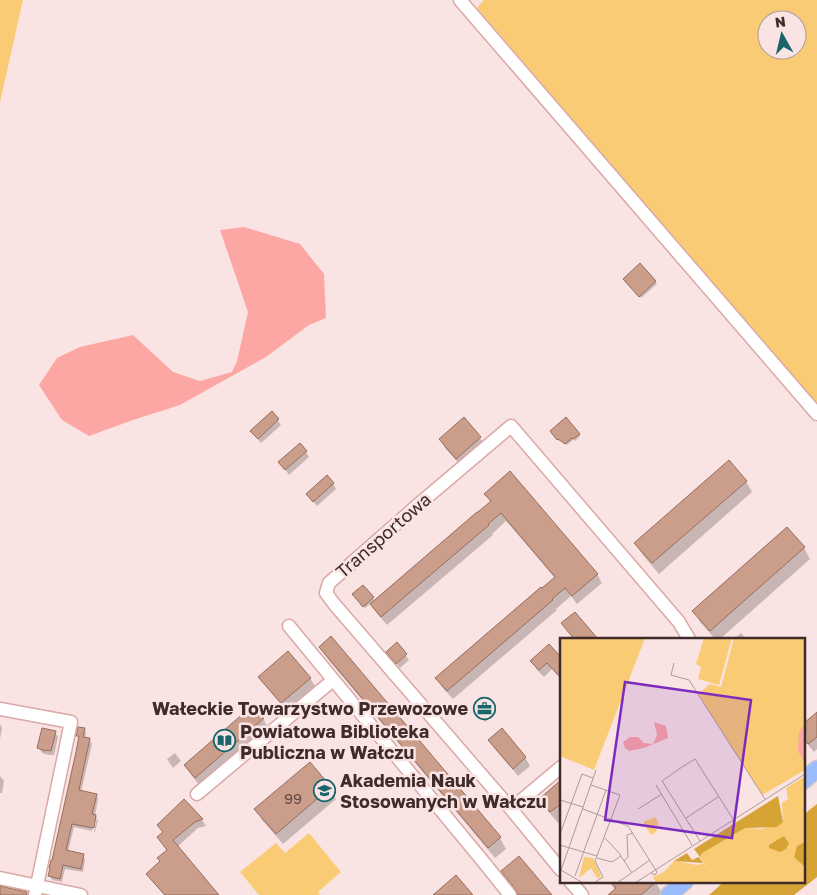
<svg xmlns="http://www.w3.org/2000/svg" width="817" height="895" font-family="'Golos Text',sans-serif">
<style>
.green{fill:#f9cb75;fill-rule:evenodd}
.forest{fill:#d6a335}
.water{fill:#fca7a4}
.shadow{fill:#0003}
.building{fill:#cb9e8c;stroke:#976c5c}
.lines{fill:none;stroke-linecap:round;stroke-linejoin:round}
.minor-casing{stroke:#dba8a6;stroke-width:15}
.major-casing{stroke:#cdc8c8;stroke-width:19}
.minor{stroke:#fff;stroke-width:12}
.major{stroke:#9abcfe;stroke-width:16}
.labels{text-anchor:middle;dominant-baseline:central;stroke-width:5;stroke-linejoin:round;paint-order:stroke}
.number-label{font-size:15px;fill:#624842}
.street-label{font-size:18px;fill:#3f2b2a;stroke:#fae4e3}
.poi-label{font-size:18px;font-weight:bold;fill:#3f2b2a;stroke:#fae4e3;text-anchor:start}
.inset-road{fill:none;stroke:#af9a99;stroke-width:1}
.view{fill:#7b2cbf;fill-opacity:0.15;stroke:#7b2cbf;stroke-width:2.5}
.inset-edge{fill:none;stroke:#3f2b2a;stroke-width:2.5}
</style>
<rect width="100%" height="100%" fill="#fae4e3"/>
<!-- green -->
<path class="green" d="M0 0H23L0 102Z
M484 0H817V409L477 8ZM767 20H797V50H767Z
M309 833 341 872 318 892 320 895H259L240 872 276 843 285 853Z"/>
<!-- forest -->
<path class="forest" d="M817 804V877L794 895H709L725 881H803V815Z"/>
<!-- water -->
<path class="water" d="M244 227 300 244 324 274 326 318 309 325 266 357 180 405 133 420 89 436 62 420 39 385 57 358 80 347 133 335 173 372 200 381 232 372 237 361 248 312 220 230Z"/>
<!-- shadow -->
<path class="shadow" d="M640 265 657 284 641 298 624 280Z
M272 413 281 425 261 443 255 436Z
M552 433 579 434 580 436 575 441 574 439 567 445 560 440 559 441Z
M480 438 485 446 461 466 445 448 440 439Z
M306 452 309 457 289 475 280 462Z
M746 481 752 492 659 574 642 554 635 543Z
M333 483 336 489 317 506 307 494Z
M486 494 597 574 602 583 577 604 571 596 556 609 557 610 453 699 442 687 437 678 555 578 506 521 492 534 493 535 387 625 376 612 371 603 365 608 355 597 373 598 375 601 491 503Z
M787 529 804 548 810 559 720 639H715L700 622 694 611Z
M741 633 746 639H734Z
M331 638 500 838 506 849 495 858 327 658 320 648Z
M397 644 409 660 400 668 391 657Z
M561 659V679L552 669 544 677 536 669 532 661Z
M260 677 310 678 315 686 286 711 265 685Z
M493 708 496 713 485 722 479 715Z
M817 713V749L814 752 803 739Z
M263 718 269 730 202 788 192 776 185 765Z
M0 724 2 728 0 739Z
M84 729 86 733 85 739 90 740 92 744 81 792 96 795 98 799 95 816 97 818H94L92 831 74 827 68 852 83 855 85 860 83 872 65 869 62 882 52 880 50 876 80 738 78 735Z
M55 732 58 737 54 755H48L42 753 39 747Z
M490 740 525 757 530 766 518 776 494 748Z
M175 753 181 761 173 768 167 759Z
M0 776 4 781 2 793H0Z
M561 782V820L558 823 547 810 540 799Z
M330 787 336 799 283 844 262 820 256 809Z
M184 800 202 820 206 826 198 828 177 847 217 895H164L152 881 148 874 161 862 168 851 164 833 159 825Z
M97 818 98 820 95 832H94Z
M609 881H655L662 893 660 895H609L615 890Z"/>
<!-- building -->
<path class="building" d="M640 263 656 281 639 297 623 279Z
M272 411 279 419 258 439 250 431Z
M464 417 481 437 456 459 439 439Z
M566 417 580 434 573 439 572 438 565 444 558 439 557 440 550 431Z
M300 443 307 451 285 470 278 462Z
M729 460 747 481 652 563 634 543Z
M510 471 598 574 572 596 565 588 552 599 553 600 447 691 435 678 541 587 542 588 555 577 501 513 488 524 489 525 381 617 370 604 477 512H478L491 501 484 494Z
M327 475 334 483 313 502 306 494Z
M787 527 805 547 710 631 692 611Z
M363 585 374 597 363 607 352 594Z
M575 612 598 639H574L561 623Z
M331 636 501 837 488 848 319 647Z
M397 642 407 654 396 664 386 652Z
M549 644 561 657V678L547 663 539 670 530 661Z
M288 651 311 678 281 703 258 677Z
M487 698 494 707 481 718 474 709Z
M253 705 264 718 195 778 184 765Z
M817 712V737L808 744 803 739V724Z
M78 727 85 728 83 737 90 738 79 790 97 794 92 814 96 815 94 828 72 824 66 850 84 854 81 869 63 865 60 879 48 876 50 868H49L51 860H52L76 752 79 736H76Z
M42 728 56 731 51 751 47 750 45 751 37 748Z
M502 728 526 757 513 769 488 740Z
M310 762 331 787 276 834 254 809Z
M561 780V804L550 812 539 799Z
M184 799 203 819 195 822 173 840 219 895H165L146 874 160 861 157 858 167 850 157 837 163 832 157 825Z
M519 856 552 895H518L516 890 501 871Z
M456 875 473 895H433Z
M610 881H657L641 895H608L616 888Z
M0 886 27 892V895H0Z"/>
<g class="lines">
<defs>
<path id="minor" d="M460 0 817 414
M289 626 486 865 510 895
M0 709 71 722 35 895
M197 794 333 680
M511 809 561 767
M561 870 511 809 335 605 326 593 329 583 419 504 511 426 679 622 689 639
M0 878 81 895
M570 881 582 895"/>
<path id="major" d="M803 781 817 769
M669 895 685 881"/>
</defs>
<!-- minor casing -->
<use href="#minor" class="minor-casing"/>
<!-- major casing -->
<use href="#major" class="major-casing"/>
<!-- minor -->
<use href="#minor" class="minor"/>
<!-- major -->
<use href="#major" class="major"/>
</g>
<!-- icons -->
<defs>
<symbol id="office-ring" viewBox="-11 -11 22 22"><circle r="9.5" fill="#fae4e3" stroke="#18666b" stroke-width="1.5"/><path d="M-6-3h4V-5.5h4V-3h4V5H-6ZM-1-4.5V-3h2v-1.5ZM-6 0V1H6V0Z" fill="#18666b"/></symbol>
<symbol id="library-ring" viewBox="-11 -11 22 22"><circle r="9.5" fill="#fae4e3" stroke="#18666b" stroke-width="1.5"/><path d="M-6-4Q-3-5.5-.7-3.5V5Q-3 3-6 4ZM6-4Q3-5.5 .7-3.5V5Q3 3 6 4Z" fill="#18666b"/></symbol>
<symbol id="university-ring" viewBox="-11 -11 22 22"><circle r="9.5" fill="#fae4e3" stroke="#18666b" stroke-width="1.5"/><path d="M0-5L7-2L0 1L-7-2ZM-4 1L0 2.5L4 1V4Q0 6-4 4Z" fill="#18666b"/></symbol>
</defs>
<g fill-rule="evenodd">
<use href="#office-ring" x="472" y="696" width="25" height="25"/>
<use href="#library-ring" x="212" y="728" width="25" height="25"/>
<use href="#university-ring" x="312" y="778" width="25" height="25"/>
</g>
<g class="labels">
<!-- number labels -->
<g class="number-label">
<text x="293" y="798">99</text>
</g>
<!-- street labels -->
<g class="street-label">
<text transform="translate(383 535) rotate(-41)">Transportowa</text>
</g>
<!-- poi labels -->
<g class="poi-label">
<text x="468" y="708" text-anchor="end">Wałeckie Towarzystwo Przewozowe</text>
<text x="240" y="731">Powiatowa Biblioteka<tspan x="240" dy="21">Publiczna w Wałczu</tspan></text>
<text x="340" y="780">Akademia Nauk<tspan x="340" dy="21">Stosowanych w Wałczu</tspan></text>
</g>
</g>
<!-- overview -->
<g transform="translate(560 638)">
<rect width="245" height="245" fill="#fae4e3"/>
<path d="M0 0H85L34 132 0 118ZM144 0H172L159 47 138 41 141 29 136 26ZM174 0H245V132L202 157 138 56 150 46 161 49ZM245 138V245H96L93 239 104 234 114 223 138 227 143 225 147 230 140 219 141 215 185 190 202 191 223 184 222 165 228 161 226 150ZM95 179 99 186 95 189 97 193 91 197 83 184ZM24 219 33 220 41 238 38 241 31 230 19 240Z" fill="#f9cb75"/>
<path d="M218 158 223 184 217 189 185 190 142 215 140 219 134 211ZM224 198 229 205 226 211 220 214 209 210V207ZM245 204V229L234 219 237 208ZM127 215 132 222 139 219 143 225 114 223Z" fill="#d6a335"/>
<path d="M94 84 106 88 108 100 84 110 69 113 65 110 63 104 70 99H78L84 105 93 106 97 97ZM245 85V125L238 113 239 94Z" fill="#fca7a4"/>
<path class="inset-road" d="M114 25 111 37 129 42 205 161M31 147 60 157 35 223 43 239 34 245M96 147 132 207M0 162 23 169M23 171 68 188 97 234 95 237 91 235M78 171 102 156M126 180 158 159M0 196 22 136 33 140M45 200 59 215 72 235M140 203 102 143 119 131 135 121 173 181M0 207 37 218M37 220 52 224 61 218M64 223 68 219 67 197 73 195M1 232 23 245M0 235 36 132M15 238 46 152M57 245 90 222M75 245 245 136"/>
<path class="view" d="M65 44 191 62 172 200 45 182Z"/>
<rect width="245" height="245" class="inset-edge"/>
</g>
<!-- north arrow -->
<g transform="translate(782 35) rotate(352)"><circle r="24" fill="#fae4e3" stroke="#af9a99"/>
<path d="M0-4L9 19L0 12L-9 19Z" fill="#18666b"/>
<text y="-8" font-size="14" font-weight="bold" text-anchor="middle" fill="#3f2b2a">N</text>
</g>
</svg>
